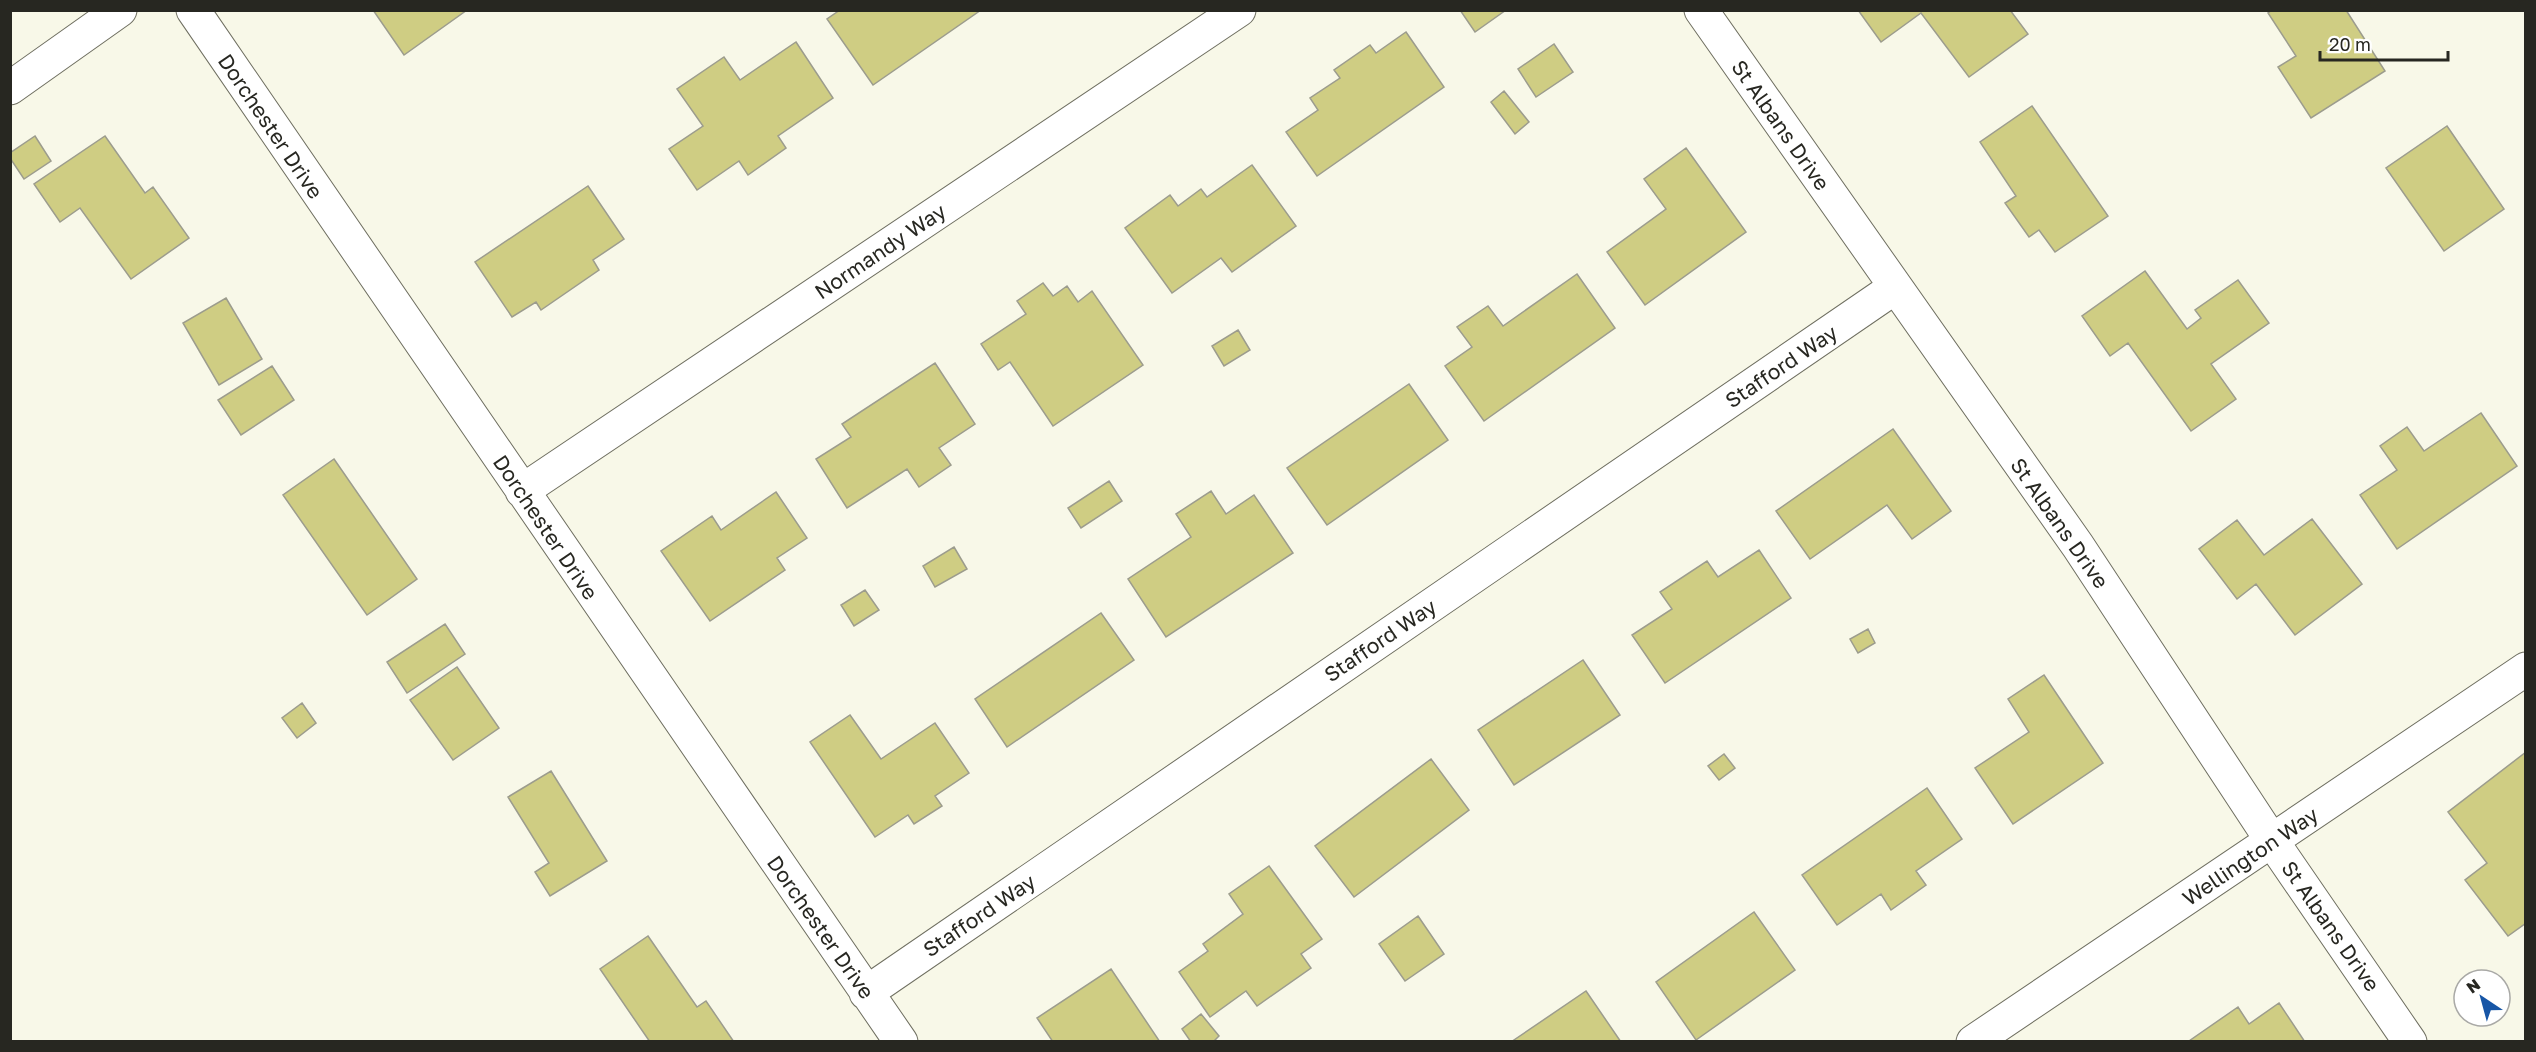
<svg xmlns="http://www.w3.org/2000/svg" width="2536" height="1052" font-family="'Golos Text',sans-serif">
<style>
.building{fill:#cfcd83;stroke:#9c9c8d;stroke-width:1.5}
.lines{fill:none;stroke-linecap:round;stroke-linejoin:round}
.minor-casing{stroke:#6f6f61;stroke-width:35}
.minor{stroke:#fff;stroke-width:33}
.labels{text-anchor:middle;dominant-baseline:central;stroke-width:6;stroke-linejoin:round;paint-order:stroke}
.street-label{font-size:21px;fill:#272721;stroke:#fff}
</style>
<rect width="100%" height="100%" fill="#f8f8e8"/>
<!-- building -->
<path class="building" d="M373 10H467L404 55Z
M840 10H981L873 85 827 19Z
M1460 10H1506L1475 32Z
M1858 10H2010L2028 34 1969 77 1921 13 1881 42Z
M2272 10H2346L2385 71 2311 118 2278 67 2296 56 2268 13Z
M1406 32 1444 87 1317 176 1286 132 1318 110 1310 98 1340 78 1334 70 1370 45 1376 53Z
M796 42 833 98 778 136 786 148 748 175 739 161 697 190 669 149 703 126 677 89 724 57 740 80Z
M1554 44 1573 72 1536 97 1518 69Z
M1504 91 1529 122 1515 134 1491 102Z
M2032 106 2108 216 2055 252 2039 230 2029 237 2005 203 2016 196 1980 142Z
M2447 126 2504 209 2444 251 2386 168Z
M35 136 51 161 24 179 10 158V153Z
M105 136 145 193 153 187 189 238 131 279 80 208 60 222 34 184Z
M1686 148 1746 232 1645 305 1607 252 1666 209 1644 179Z
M1252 165 1296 226 1232 272 1221 258 1172 293 1125 228 1170 195 1178 206 1201 189 1207 197Z
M588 186 624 239 593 260 599 270 541 310 536 302 512 317 475 262Z
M2145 271 2187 329 2201 318 2195 310 2238 280 2269 323 2211 364 2236 399 2191 431 2128 343 2110 356 2082 316Z
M1577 274 1615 328 1484 421 1445 366 1472 347 1457 327 1488 306 1503 326Z
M1043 283 1053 296 1067 286 1078 302 1092 291 1143 365 1053 426 1010 362 998 370 981 344 1026 314 1017 301Z
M226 298 262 359 219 385 183 323Z
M1238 330 1250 350 1224 366 1212 346Z
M935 363 975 424 939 448 951 465 919 487 907 469 847 508 816 459 851 437 842 424Z
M272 366 294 400 241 435 218 400Z
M1409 384 1448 440 1327 525 1287 468Z
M2481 413 2517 466 2397 549 2360 495 2397 470 2380 446 2407 427 2424 451Z
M1893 429 1951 511 1912 539 1887 505 1810 559 1776 511Z
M334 459 417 579 367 615 283 495Z
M1109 481 1122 501 1081 528 1068 508Z
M1211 491 1226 514 1254 495 1293 553 1166 637 1128 579 1191 537 1176 514Z
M776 492 807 538 777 558 785 570 710 621 661 551 712 516 721 530Z
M2312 519 2362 584 2295 635 2256 584 2237 599 2199 549 2237 520 2264 555Z
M954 547 967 569 935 587 923 566Z
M1759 550 1791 598 1665 683 1632 635 1672 609 1660 592 1707 561 1718 577Z
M865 590 879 610 854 626 841 605Z
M1101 613 1134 660 1007 747 975 699Z
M445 624 465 654 407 693 387 662Z
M1868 629 1875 643 1858 653 1850 639Z
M1583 660 1620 715 1514 785 1478 730Z
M457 667 499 728 453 760 410 700Z
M2044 675 2103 763 2013 824 1975 768 2029 732 2008 699Z
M302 703 316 723 297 738 282 718Z
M850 715 881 759 935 723 969 773 935 796 942 806 914 824 908 815 875 837 810 742Z
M2526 752V923L2508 936 2465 880 2487 863 2448 812Z
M1724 754 1735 768 1719 780 1708 766Z
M1431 759 1469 810 1354 897 1315 846Z
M551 771 607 861 550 896 535 872 549 863 508 797Z
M1927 788 1962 839 1916 871 1926 885 1891 910 1881 894 1837 925 1802 875Z
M1269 866 1322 939 1301 954 1311 968 1257 1006 1246 991 1210 1017 1179 972 1208 951 1203 944 1243 914 1229 894Z
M1754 912 1795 970 1696 1040 1656 982Z
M1418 916 1444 954 1405 981 1379 944Z
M648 936 697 1007 706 1001 734 1042H650L600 969Z
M1111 969 1160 1042H1053L1037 1018Z
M1586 991 1621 1042H1511Z
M2279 1003 2305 1042 2189 1041 2238 1007 2249 1024Z
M1201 1014 1219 1036 1213 1042H1191L1182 1029Z"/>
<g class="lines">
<defs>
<path id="minor" d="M193 10 901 1042
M1701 10 2078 546 2272 841 2410 1042
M10 88 120 10
M522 491 1239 10
M866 993 1894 288
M1973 1042 2526 669"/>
</defs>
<!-- minor casing -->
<use href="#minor" class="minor-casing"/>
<!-- minor -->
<use href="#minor" class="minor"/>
</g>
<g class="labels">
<!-- street labels -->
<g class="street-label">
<text transform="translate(1781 125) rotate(55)">St Albans Drive</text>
<text transform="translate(271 126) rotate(56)">Dorchester Drive</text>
<text transform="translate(880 251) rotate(-34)">Normandy Way</text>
<text transform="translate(1781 366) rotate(-34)">Stafford Way</text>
<text transform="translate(2060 523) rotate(55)">St Albans Drive</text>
<text transform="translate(546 527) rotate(56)">Dorchester Drive</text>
<text transform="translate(1380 640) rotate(-34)">Stafford Way</text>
<text transform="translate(2250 856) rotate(-34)">Wellington Way</text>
<text transform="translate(979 915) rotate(-34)">Stafford Way</text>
<text transform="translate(2331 926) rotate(55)">St Albans Drive</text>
<text transform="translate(821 927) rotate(55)">Dorchester Drive</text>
</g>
</g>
<!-- border -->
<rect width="2536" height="1052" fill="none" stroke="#272721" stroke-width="24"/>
<!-- north arrow -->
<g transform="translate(2482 998) rotate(324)"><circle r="28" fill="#ffffff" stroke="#a9a9a6" stroke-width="1.5"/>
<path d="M0-4.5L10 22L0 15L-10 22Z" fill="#1756a6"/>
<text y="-9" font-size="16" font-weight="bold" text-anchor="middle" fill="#272721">N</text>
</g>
<!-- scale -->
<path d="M2320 51v9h128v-9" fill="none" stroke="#272721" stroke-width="3"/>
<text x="2329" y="51" font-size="18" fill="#272721" stroke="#ffffff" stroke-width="4.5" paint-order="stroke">20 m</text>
</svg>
